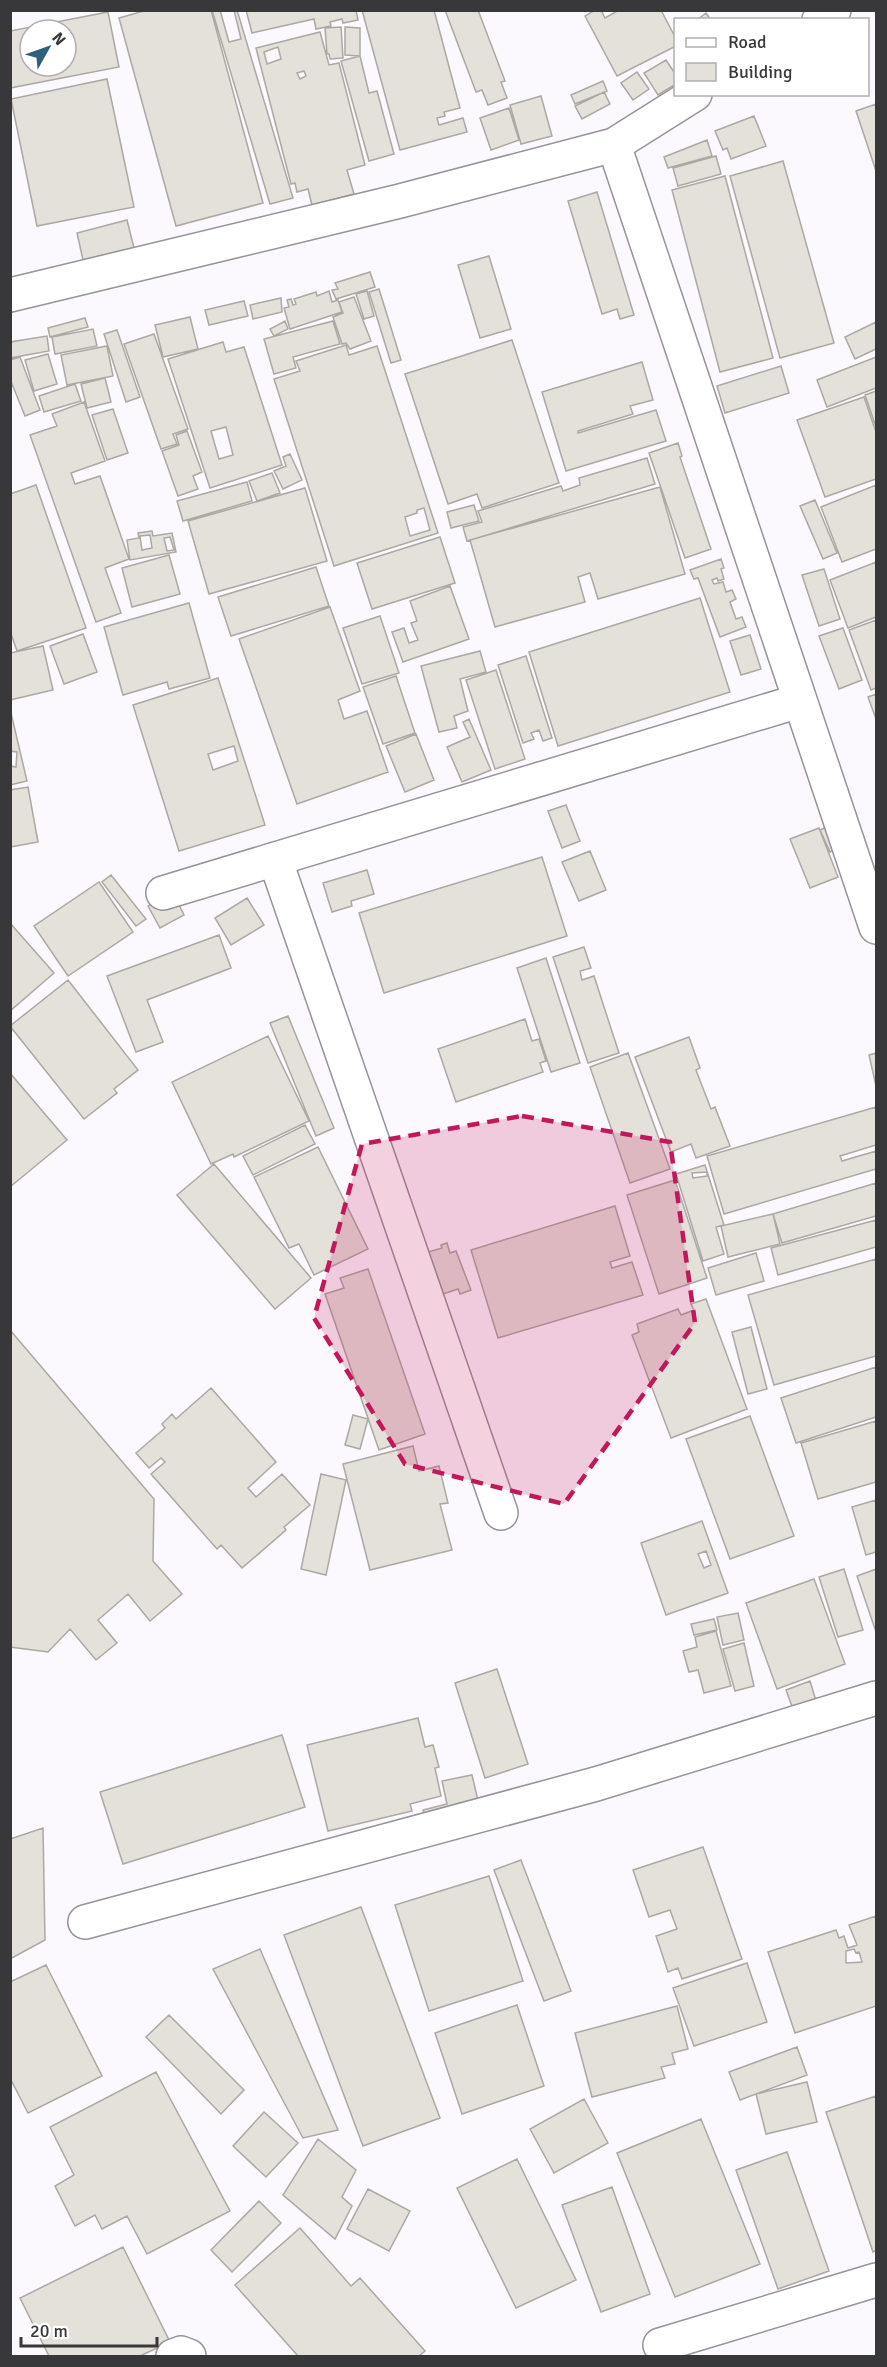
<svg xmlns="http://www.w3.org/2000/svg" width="887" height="2367" font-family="Signika,sans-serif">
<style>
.building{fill:#e4e0da;stroke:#aca8a3;stroke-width:1.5;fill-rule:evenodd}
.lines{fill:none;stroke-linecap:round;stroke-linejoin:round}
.minor-casing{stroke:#969399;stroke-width:36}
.minor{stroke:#fff;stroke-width:33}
.marked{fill:#c2185b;fill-opacity:0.2;stroke:#c2185b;stroke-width:4.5;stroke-dasharray:12 8;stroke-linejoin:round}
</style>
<rect width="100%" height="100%" fill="#fbf8fe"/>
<!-- building -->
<path class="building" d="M147 10H211L263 203 176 226 119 18Z
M212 10H220L229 42 241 39 234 10H237L293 198 270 204Z
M246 10H356L358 20 343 23 342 19 330 22 331 26 316 29 314 19 252 33Z
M362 10H434L460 108 444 112 445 116 437 118 439 125 463 118 467 132 400 150Z
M445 10H478L505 81 501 82 507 98 488 105 482 90 476 92Z
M595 10H601L605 18 619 10H661L676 39V46L617 76 585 16Z
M108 12 119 67 10 88V31ZM30 30H66V66H30Z
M706 13 711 20H697Z
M341 27 343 58 330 59 329 54H327L325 28Z
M345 27 360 28V56L345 55Z
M320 32 329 65 339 63 365 165 347 170 354 194 312 205 308 189 297 192 295 183 291 184 256 48ZM278 47 281 59 267 64 264 52ZM304 71 306 76 300 79 297 73Z
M360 56 369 93 377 91 394 154 369 161 341 61Z
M666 60 676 75V84L658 95 644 73Z
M637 72 649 89 633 100 621 83Z
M107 79 134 207 37 226 11 99Z
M603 81 607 91 575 104 571 95Z
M604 92 610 104 582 119 575 106Z
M541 96 552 136 521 144 510 105Z
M876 104V171L856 111Z
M509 108 519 140 491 150 480 118Z
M754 116 766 146 731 159 727 148 723 150 715 131Z
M707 140 712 156 668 168 664 157Z
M716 156 721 174 678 186 673 168Z
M783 161 834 343 780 358 730 176Z
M725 176 773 358 720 372 672 190Z
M597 192 634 315 620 319 617 309 602 314 568 201Z
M127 220 134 248 83 260 77 233Z
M489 256 511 329 480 338 458 265Z
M370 272 375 287 336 299 332 290 338 289 335 283Z
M379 289 401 360 391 363 369 292Z
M329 291 332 302 338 300 342 312 290 329 284 308 289 307 287 300 291 299 293 305 296 304 294 299 316 292 317 296Z
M367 291 374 316 364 319 356 294Z
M354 297 371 341 350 349 346 343 342 344 333 317 343 313 339 302Z
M281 298 282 312 253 319 250 305Z
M244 301 248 316 209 325 205 310Z
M190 317 198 349 163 357 155 325Z
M85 318 88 327 50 337 48 328Z
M285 321 288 329 274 336 270 329Z
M333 321 340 344 293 357 296 368 274 374 264 339Z
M876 322V349L855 359 845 337Z
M93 329 97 346 55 354 52 337Z
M117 330 140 397 126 402 104 334Z
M154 334 188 429 173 434 177 444 161 449 124 344Z
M47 336 49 351 10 358V342Z
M512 340 559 483 482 508 477 494 448 504 405 374Z
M223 342 226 352 244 347 282 465 210 488 168 359ZM226 427 233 455 219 459 211 431Z
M346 345 349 355 377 346 438 533 334 566 274 379 300 371 296 361ZM424 508 430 530 410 536 405 517 417 513V510Z
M107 346 113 376 67 385 61 355Z
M48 354 57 384 34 391 25 360Z
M20 357 40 410 25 416 10 379V360Z
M876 357V388L827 407 817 380Z
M642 362 653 400 630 406 633 414 578 431V433L656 410 666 441 566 471 542 392Z
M781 366 789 393 725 413 717 386Z
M105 378 111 402 87 408 81 384Z
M75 384 81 401 44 412 39 396Z
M876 391V427L865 395Z
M864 397 876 432V479L825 497 797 420Z
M84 402 105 461 71 473 75 484 100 476 129 559 105 568 121 613 96 622 30 435 57 426 52 414Z
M113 409 128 453 107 460 92 415Z
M187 431 202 472 193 476 198 489 178 496 162 451 179 445 176 435Z
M678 443 682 456 680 457 711 549 685 558 649 453Z
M290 454 302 480 283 489 274 471 286 466 283 457Z
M647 458 655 484 467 541 463 527 482 522 478 511 561 486 563 491 580 485 579 478Z
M272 473 280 493 257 501 249 481Z
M247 482 252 501 183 521 177 501Z
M36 485 86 628 17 651 10 631V494Z
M876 485V549L842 562 821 507Z
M660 487 685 574 598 599 590 573 578 577 585 602 495 627 470 540Z
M305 488 327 561 209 594 188 521Z
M815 500 837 553 823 559 800 506Z
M474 505 479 521 451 528 447 512Z
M152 531 153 536 172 533 176 552 130 560 127 540 139 538 138 533ZM150 535 152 548 142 550 140 536ZM170 537 174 550 167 551 164 538Z
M440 537 455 583 372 609 357 563Z
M169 555 180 594 132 607 122 568Z
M721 559 724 568 721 569 724 579 718 581 717 578 712 580 714 584 723 582 726 592 732 590 736 599 730 602 736 619 742 617 746 627 720 637 698 578 694 579 690 570Z
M876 562V617L848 628 830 580Z
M316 567 329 606 231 636 218 597Z
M824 569 840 619 819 626 802 575Z
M450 586 469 639 403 662 392 632 404 628 409 643 418 640 411 623 417 621 410 601Z
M700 598 730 692 558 746 529 652Z
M189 603 210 678 169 689 167 682 123 695 104 627Z
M330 607 360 691 338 700 344 719 367 711 388 772 297 804 239 639Z
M380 616 399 673 362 684 343 628Z
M876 620V688L871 690 849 630Z
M843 628 862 680 839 689 819 636Z
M83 634 97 672 64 684 50 646Z
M750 635 761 669 741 675 730 641Z
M43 646 53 690 10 700V653Z
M480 651 486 672 460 679 468 711 454 716 457 728 439 732 421 666Z
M526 656 552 738 543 741 539 730 531 733 534 739 523 743 498 665Z
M496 670 525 759 495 769 466 680Z
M396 676 415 733 383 744 363 687Z
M218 678 265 825 179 851 133 705ZM234 746 238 761 213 770 208 754Z
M876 694V719L868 697Z
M11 713 27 781 10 785V766L16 767 17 752 10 751Z
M469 719 491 770 462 782 447 747 470 737 463 722Z
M416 734 434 780 405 792 386 746Z
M28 787 38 842 10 847V790Z
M566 805 580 841 562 848 548 811Z
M827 827 844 846 830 852 820 830Z
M819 828 838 877 810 888 790 839Z
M590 851 606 890 579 901 562 862Z
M542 857 567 936 384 993 359 913Z
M367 870 374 894 351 901 352 906 332 912 323 883Z
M111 875 146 919 136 926 102 882Z
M99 882 133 932 68 976 34 926Z
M173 893 184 915 160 928 148 906Z
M247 898 264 925 231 945 215 918Z
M10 923 54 973 10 1011Z
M219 935 231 968 147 1000 163 1042 136 1052 107 976Z
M584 947 591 968 580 971 582 980 594 976 619 1053 588 1063 553 957Z
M546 958 580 1063 551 1072 517 968Z
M68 980 138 1070 114 1089 117 1093 84 1119 10 1026Z
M288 1016 334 1128 316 1136 270 1023Z
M525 1019 532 1041 539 1039 546 1061 540 1063 543 1072 456 1102 438 1049Z
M268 1036 309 1121 234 1157 233 1154 211 1164 172 1082Z
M689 1037 700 1068 696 1070 711 1109 715 1107 730 1146 696 1158 691 1144 671 1152 635 1057Z
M628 1053 670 1169 630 1183 590 1067Z
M876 1053V1086L869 1055Z
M10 1073 67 1140 10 1187Z
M876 1107V1145L840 1156 842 1161 876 1151V1169L724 1214 707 1156Z
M305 1125 315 1144 253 1175 243 1156Z
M318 1147 368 1249 314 1275 299 1244 289 1248 254 1177Z
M214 1164 311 1278 275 1309 177 1195Z
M705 1165 724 1225 716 1227 724 1254 703 1261 676 1174ZM707 1172V1176L693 1178 692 1173Z
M675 1180 707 1278 659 1294 627 1195Z
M876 1183V1216L782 1243 773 1214Z
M615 1206 630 1256 610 1262 612 1268 632 1262 643 1295 498 1338 471 1250Z
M773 1214 780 1244 728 1257 721 1226Z
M876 1220V1247L778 1275 771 1248Z
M447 1243 450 1253 456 1251 471 1290 460 1294 458 1289 443 1294 428 1252 442 1248 441 1245Z
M756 1253 764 1281 716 1295 708 1268Z
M876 1259V1356L774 1385 748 1295Z
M368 1269 425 1434 379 1450 325 1294 344 1288 340 1278Z
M706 1299 747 1409 671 1438 632 1335 639 1332 637 1324 678 1309 681 1315 694 1310 691 1304Z
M751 1327 767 1389 748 1394 732 1332Z
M10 1330 154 1499 153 1561 182 1594 150 1621 128 1594 98 1620 117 1643 96 1660 70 1629 48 1652 10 1647Z
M876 1367V1417L796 1443 781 1398Z
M211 1388 276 1462 248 1488 256 1497 282 1474 310 1505 284 1527 286 1530 242 1568 221 1545 217 1549 151 1474 165 1462 161 1458 149 1468 136 1453 165 1428 162 1424 172 1414 176 1419Z
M353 1415 368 1419 360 1449 345 1445Z
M750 1416 794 1536 730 1559 686 1439Z
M876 1421V1482L818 1499 801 1443Z
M413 1446 419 1471 439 1466 448 1503 440 1504 452 1550 370 1570 343 1464Z
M321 1474 346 1480 326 1575 301 1569Z
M876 1500V1552L866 1555 852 1507Z
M702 1521 728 1593 666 1615 641 1543ZM706 1551 711 1565 704 1568 698 1554Z
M844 1569 863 1630 838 1637 819 1577Z
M876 1569V1632L857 1576Z
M814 1579 845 1664 777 1689 746 1603Z
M738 1613 744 1640 723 1645 717 1617Z
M714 1619 717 1630 694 1635 691 1624Z
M716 1631 731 1686 704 1693 698 1670 689 1672 683 1651 697 1647 695 1637Z
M744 1643 754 1686 735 1691 723 1649Z
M497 1669 528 1764 485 1778 455 1683Z
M810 1681 817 1704 794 1712 786 1690Z
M418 1718 425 1747 433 1745 439 1767 435 1768 441 1796 410 1804 412 1811 328 1831 307 1745Z
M282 1735 305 1807 123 1864 100 1792Z
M472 1775 480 1809 426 1821 423 1810 447 1804 442 1781Z
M43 1828 45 1940 10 1959V1839Z
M703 1847 742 1959 682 1979 678 1968 668 1972 656 1936 677 1929 670 1910 649 1917 633 1870Z
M521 1860 571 1991 544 2001 494 1870Z
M489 1876 523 1981 429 2011 395 1905Z
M361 1907 440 2118 363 2146 284 1935Z
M876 1916V2006L795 2033 768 1952 836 1930 839 1938 844 1936 848 1948 857 1945 849 1925ZM854 1949 856 1953 859 1952 862 1962 846 1963V1951Z
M260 1949 338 2130 303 2138 213 1969Z
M747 1963 767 2022 694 2046 673 1988Z
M46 1965 102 2076 28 2113 10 2078V1982Z
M517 2005 544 2086 462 2114 435 2033Z
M677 2006 688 2049 672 2053 675 2064 661 2067 665 2078 592 2097 575 2033Z
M169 2015 244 2090 221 2114 146 2037Z
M797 2047 807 2075 740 2100 729 2072Z
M156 2072 230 2211 147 2254 127 2216 102 2229 95 2215 75 2226 55 2186 74 2175 50 2127Z
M807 2082 817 2122 766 2134 756 2094Z
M876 2096V2250L873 2252 826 2112Z
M584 2099 608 2143 554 2173 530 2129Z
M264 2112 298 2143 266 2177 233 2146Z
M701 2119 760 2264 675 2297 617 2153Z
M318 2139 356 2170 342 2197 352 2206 335 2239 283 2195Z
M787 2152 829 2271 778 2289 736 2170Z
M517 2159 576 2280 516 2308 457 2188Z
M612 2187 650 2294 601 2312 562 2205Z
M368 2189 410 2211 389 2251 347 2229Z
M259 2201 281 2223 232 2272 211 2250Z
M300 2228 351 2286 360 2278 425 2351 419 2356H298L235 2285Z
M123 2247 170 2342 140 2356H49L20 2298Z"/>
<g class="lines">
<defs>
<path id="minor" d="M819 20 834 10
M614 145 876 927
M10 295 400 201 614 145 695 94
M275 859 501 1513
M163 893 799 701
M85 1922 596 1784 876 1698
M660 2345 876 2280
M173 2356 181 2353 189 2356"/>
</defs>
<!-- minor casing -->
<use href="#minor" class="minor-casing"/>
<!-- minor -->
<use href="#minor" class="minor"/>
</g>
<!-- marked area -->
<path class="marked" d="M522 1116 670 1142 695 1323 564 1504 405 1464 314 1318 362 1144Z"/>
<!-- border -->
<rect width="887" height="2367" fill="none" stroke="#383739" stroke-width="24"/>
<!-- legend -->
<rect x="674" y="18" width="195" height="78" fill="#ffffff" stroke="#afafb0" stroke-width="1.5"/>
<rect x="686" y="38" width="30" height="9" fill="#ffffff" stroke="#afafb0" stroke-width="1.5"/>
<text x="728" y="48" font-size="18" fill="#383739">Road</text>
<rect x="686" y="63" width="30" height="18" fill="#e4e0da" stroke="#afafb0" stroke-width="1.5"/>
<text x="728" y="78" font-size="18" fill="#383739">Building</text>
<!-- north arrow -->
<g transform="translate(48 48) rotate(50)"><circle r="28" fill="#ffffff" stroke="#afafb0" stroke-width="1.5"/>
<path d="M0-4.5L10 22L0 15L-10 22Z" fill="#2d607d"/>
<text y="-9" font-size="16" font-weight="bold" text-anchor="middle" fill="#383739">N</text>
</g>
<!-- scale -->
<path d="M21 2337v9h136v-9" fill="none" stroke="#383739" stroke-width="3"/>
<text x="30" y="2337" font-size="18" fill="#383739" stroke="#ffffff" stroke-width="4.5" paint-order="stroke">20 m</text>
</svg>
